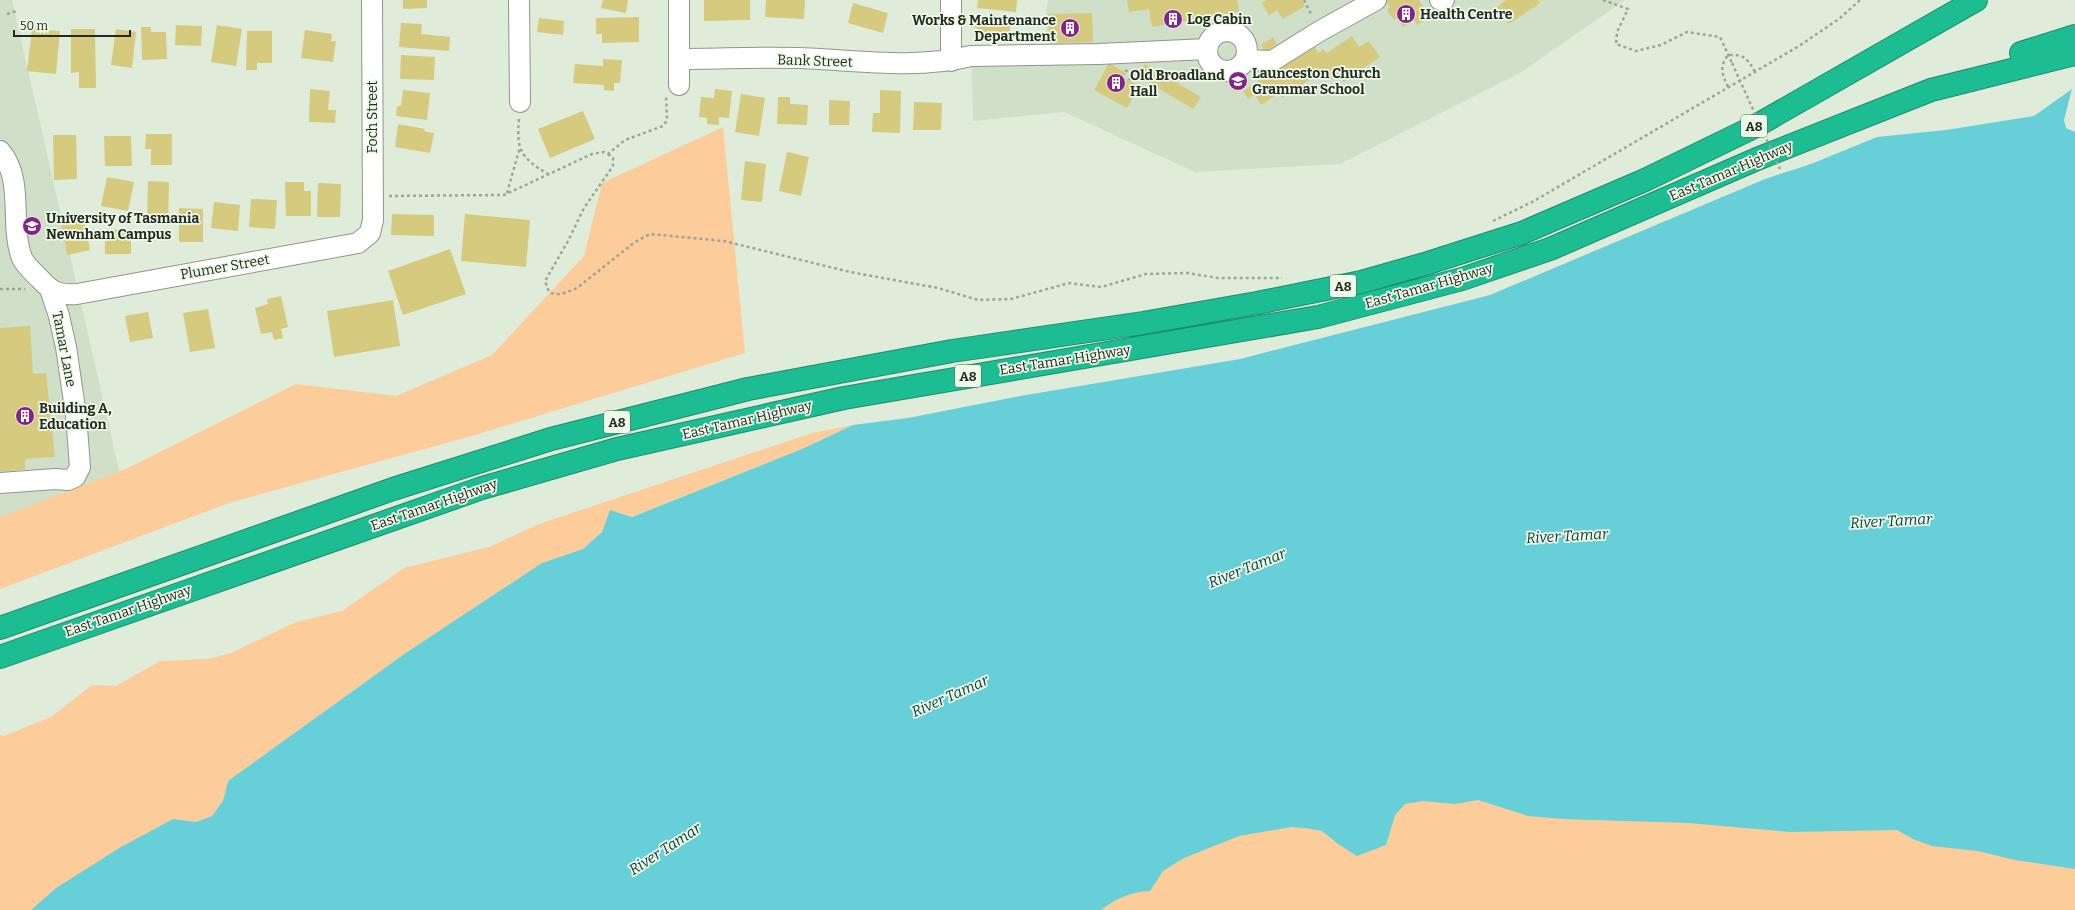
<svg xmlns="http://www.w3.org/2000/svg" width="2075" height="910" font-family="Bitter,serif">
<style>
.built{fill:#d0dfc8}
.green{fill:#fccc9b}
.water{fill:#66cfd8}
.building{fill:#d5ca7e}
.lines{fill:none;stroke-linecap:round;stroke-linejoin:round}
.minor-casing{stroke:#8d9888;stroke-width:22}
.highway-casing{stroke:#20896c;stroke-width:24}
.path{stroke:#9ca598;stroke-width:2.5;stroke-dasharray:3 3;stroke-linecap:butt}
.minor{stroke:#fff;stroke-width:20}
.highway{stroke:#1dbd93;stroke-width:22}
.path-bridge{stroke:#9ca598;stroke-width:2.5;stroke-dasharray:3 3;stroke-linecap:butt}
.labels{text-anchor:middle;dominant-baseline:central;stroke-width:3.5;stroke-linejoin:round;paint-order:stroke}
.shield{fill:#edfae7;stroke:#61685e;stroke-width:1}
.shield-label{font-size:13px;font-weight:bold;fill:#252923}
.poi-label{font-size:14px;font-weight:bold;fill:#252923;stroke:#edfae7;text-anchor:start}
.street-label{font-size:14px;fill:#252923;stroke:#edfae7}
.water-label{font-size:15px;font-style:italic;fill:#104145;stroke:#edfae7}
</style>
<rect width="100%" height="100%" fill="#e0ecda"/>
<!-- built -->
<path class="built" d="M0 0H12L127 505 0 539Z
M1048 0H1625L1520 73 1340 164 1195 172 1064 112 973 121 971 50 1046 47V12Z"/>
<!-- green -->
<path class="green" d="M723 127 745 353 475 435 229 503 0 589V517L128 468 296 384 396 396 492 355 584 256 602 183Z
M853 425 802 449 631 517 610 510 602 532 583 549 542 563 407 652 228 781 223 801 212 816 196 822 173 819 56 888 31 910H0V735L4 736 51 717 92 685 116 686 160 661 208 659 231 653 296 622 342 611 404 568 489 547 539 524 812 433Z
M2075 726V910H1007L1178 790Z"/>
<!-- water -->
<path class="water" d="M2072 89 2064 120 2066 128 2075 132V869L2015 860 1978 851 1932 846 1913 839 1897 830 1790 832 1688 823 1564 819 1528 816 1478 800 1455 804 1423 801 1405 804 1395 815 1386 845 1357 856 1338 844 1322 831 1305 828 1291 827 1239 836 1184 858 1163 871 1150 891C1130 892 1117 898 1101 910H31L56 888 121 847 173 819 196 822 212 816 223 801 228 781 407 652 542 563 583 549 602 532 610 510 632 517 802 449 853 425 908 418 1015 397 1240 359 1490 295 1765 179 1811 164 1877 137 1946 130 2034 116Z"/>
<!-- building -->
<path class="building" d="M403 0H427V8L403 9Z
M603 0H628L626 13 601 8Z
M704 0H750V20L704 21Z
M766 0H805L804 19 765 17Z
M978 0H1017L1016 12 977 8Z
M1127 0H1237L1239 12 1152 27 1149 9 1129 12Z
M1266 0H1302L1305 6 1283 19 1277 10 1269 15 1262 3Z
M1385 0H1419L1426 12 1420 16 1423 21 1417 25 1414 20 1403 27 1397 18 1394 20 1387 10 1390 7Z
M1506 0H1538L1540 3 1509 24 1497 7Z
M853 3 888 13 883 33 848 23Z
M1092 13 1093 42 1049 43 1048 14Z
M971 16H1010V41L977 40V28L971 27Z
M639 17V42L602 43V34H596V18Z
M539 18 564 21 563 35 537 32Z
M401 23 422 24 421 34 450 37 449 51 399 47Z
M176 25 202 26 201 46 175 45Z
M217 25 242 29 236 66 211 62Z
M141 27H151V32H166L167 59 142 60Z
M32 29 60 31 56 74 27 71Z
M71 29H95L96 88H79V72L71 73Z
M116 29 136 32 132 68 111 65Z
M305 30 332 34 331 41H336L333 62 301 58Z
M247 31H272V63H257V70H246Z
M1352 36 1359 47 1369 41 1380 57 1343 82 1338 75 1331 79 1324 70 1282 98 1279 93 1261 105 1255 95 1248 99 1243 91 1313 44 1318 53 1323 49 1327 53Z
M1273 37 1277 44 1265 52 1261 45Z
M401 55 435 57 434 80 400 79Z
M603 59 622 60 620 83H614V91L604 90V85L573 83 575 64 603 66Z
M1109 63 1126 73 1123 77 1139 86 1127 108 1094 90Z
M1145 64 1201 97 1193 109 1138 76Z
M310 89 330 91 328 110H336L335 123 309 122Z
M715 89 732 91 729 118 719 117V125L707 124V118L699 117 701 97 714 98Z
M403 90 430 93 427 120 396 116 397 106H401Z
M880 90 901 91 900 133 872 132 873 113H880Z
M741 94 765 98 759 136 735 132Z
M778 97H790V104L808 105 807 125 777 124Z
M829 100 850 101 849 125H829Z
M914 102 942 103 941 130H913Z
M583 111 595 139 550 158 538 129Z
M398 124 425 129 424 131 434 133 430 153 395 147Z
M146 134H172V165H151V149H145Z
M53 135H76L77 179 54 180Z
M104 136H131L132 166H105Z
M787 152 809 157 801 196 779 191Z
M745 161 766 164 762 202 741 200Z
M107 177 134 182 128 211 101 206Z
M148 181 169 182 168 225 147 224Z
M285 182H304V191H311V216H286Z
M318 183 341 184 340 217H317Z
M251 199 277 200 275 229 249 227Z
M214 202 240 205 238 231 211 228Z
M179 208 203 209V242H179Z
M392 214 434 215V236L391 235Z
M465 214 530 220 526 267 461 261Z
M84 216 90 250 67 255 61 220Z
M131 229V254H105V230Z
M450 249 466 294 403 315 388 271Z
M281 296 288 327 281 329 283 338 274 340 272 332 261 334 255 308 268 304 267 299Z
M393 300 400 346 334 357 327 311Z
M208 309 215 348 190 352 183 313Z
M148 312 153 338 130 342 125 316Z
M30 326 33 374 46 373 55 457 25 459V469L0 472V328Z"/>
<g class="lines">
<defs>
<path id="minor" d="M519 0 520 102
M951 0V61
M1440 0H1444
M1207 51a20 20 0 1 1 40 0a20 20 0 1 1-40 0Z
M680 59C726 59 773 56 820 59 868 62 923 68 971 56L1099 54 1207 49
M1245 60 1272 61 1320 31 1376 0
M679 85V0
M0 151C25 180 9 224 22 258 25 265 34 273 40 279 53 293 58 295 77 294L358 243 370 233 373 220 372 0
M0 483 55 479 68 480 75 477 80 467 76 415 66 347 59 316 50 289"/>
<path id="highway" d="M2021 53 2075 36
M0 628 393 489 551 439 748 389 952 351 1143 323 1257 303 1361 282 1428 263 1522 233 1645 180 1754 127 1976 0
M0 657 482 488 617 449 844 398 1318 317 1462 279 1550 249 1757 159 1931 90 2075 54"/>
</defs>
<!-- minor casing -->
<use href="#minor" class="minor-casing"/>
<!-- highway casing -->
<use href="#highway" class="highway-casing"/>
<!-- path -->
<path class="path" d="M1304 0 1312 16
M1603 0 1628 9 1617 32 1616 44 1636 51 1661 45 1687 32 1720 37 1732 63
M7 14 17 11
M1125 70 1133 75
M1129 80 1137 69
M1728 87C1722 74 1719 67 1728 55 1744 54 1748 59 1755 72
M519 119C516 150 521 158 548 174
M608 154 613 158V166L584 208 568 241 545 281 549 292C558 297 567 292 577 288L635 242 650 234 724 241 850 272 938 288 978 300 1011 299 1069 283 1101 287 1146 274 1188 273 1218 278H1282
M507 193 520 147
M389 196 504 195 592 154 604 152 608 154 625 140 663 126 667 120 666 96
M1493 221 1534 201 1799 46 1839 19 1860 0
M0 289H25"/>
<!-- minor -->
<use href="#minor" class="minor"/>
<!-- highway -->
<use href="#highway" class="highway"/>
<!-- path-bridge -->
<path class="path-bridge" d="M1732 63 1780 169"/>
</g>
<!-- icons -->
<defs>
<symbol id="building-disc" viewBox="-11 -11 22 22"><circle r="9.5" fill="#84218b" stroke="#edfae7"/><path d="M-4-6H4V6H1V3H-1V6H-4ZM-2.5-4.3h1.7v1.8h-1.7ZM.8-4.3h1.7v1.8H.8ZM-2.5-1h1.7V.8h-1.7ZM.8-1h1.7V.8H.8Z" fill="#fff"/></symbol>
<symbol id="school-disc" viewBox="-11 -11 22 22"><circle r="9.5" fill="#84218b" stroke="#edfae7"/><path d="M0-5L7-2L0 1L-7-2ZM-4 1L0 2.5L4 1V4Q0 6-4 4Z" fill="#fff"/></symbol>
<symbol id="university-disc" viewBox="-11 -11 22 22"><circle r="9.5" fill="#84218b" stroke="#edfae7"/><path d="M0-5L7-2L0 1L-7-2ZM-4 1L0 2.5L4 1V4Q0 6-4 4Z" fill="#fff"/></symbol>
</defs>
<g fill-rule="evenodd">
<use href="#building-disc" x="1395" y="3" width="22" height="22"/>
<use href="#building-disc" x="1162" y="8" width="22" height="22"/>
<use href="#building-disc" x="1059" y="17" width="22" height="22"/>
<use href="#school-disc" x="1227" y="70" width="22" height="22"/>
<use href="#building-disc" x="1105" y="72" width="22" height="22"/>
<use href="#university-disc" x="21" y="215" width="22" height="22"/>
<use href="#building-disc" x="14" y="405" width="22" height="22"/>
</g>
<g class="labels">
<!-- shield labels -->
<g class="shield">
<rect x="1741" y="115" width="26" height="22" rx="3"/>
<rect x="1330" y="275" width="26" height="22" rx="3"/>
<rect x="955" y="365" width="26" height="22" rx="3"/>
<rect x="604" y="411" width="26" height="22" rx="3"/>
</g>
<g class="shield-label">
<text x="1754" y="126">A8</text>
<text x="1343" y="286">A8</text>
<text x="968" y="376">A8</text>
<text x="617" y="422">A8</text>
</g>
<!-- poi labels -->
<g class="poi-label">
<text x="1420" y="14">Health Centre</text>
<text x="1187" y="19">Log Cabin</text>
<text x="1056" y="20" text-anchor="end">Works &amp; Maintenance<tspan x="1056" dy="16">Department</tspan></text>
<text x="1252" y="73">Launceston Church<tspan x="1252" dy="16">Grammar School</tspan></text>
<text x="1130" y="75">Old Broadland<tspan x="1130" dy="16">Hall</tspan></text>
<text x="46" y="218">University of Tasmania<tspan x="46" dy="16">Newnham Campus</tspan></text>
<text x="39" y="408">Building A,<tspan x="39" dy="16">Education</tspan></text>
</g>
<!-- street labels -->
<g class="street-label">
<text transform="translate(815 61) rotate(2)">Bank Street</text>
<text transform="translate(372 117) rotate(-90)">Foch Street</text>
<text transform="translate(1731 171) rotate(-23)">East Tamar Highway</text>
<text transform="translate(225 267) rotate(-10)">Plumer Street</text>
<text transform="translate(1429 286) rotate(-16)">East Tamar Highway</text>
<text transform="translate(64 349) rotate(79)">Tamar Lane</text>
<text transform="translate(1065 360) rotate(-9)">East Tamar Highway</text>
<text transform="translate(747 420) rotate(-13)">East Tamar Highway</text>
<text transform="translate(434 505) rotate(-19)">East Tamar Highway</text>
<text transform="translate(128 611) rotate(-19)">East Tamar Highway</text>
</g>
<!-- water labels -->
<g class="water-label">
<text transform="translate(1891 521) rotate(-3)">River Tamar</text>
<text transform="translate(1567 536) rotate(-3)">River Tamar</text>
<text transform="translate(1247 568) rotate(-22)">River Tamar</text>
<text transform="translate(950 696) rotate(-24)">River Tamar</text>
<text transform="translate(665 849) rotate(-33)">River Tamar</text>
</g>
</g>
<!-- scale -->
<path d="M14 30v6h116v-6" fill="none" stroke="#252923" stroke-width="2"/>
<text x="20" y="30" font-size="12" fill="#252923" stroke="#edfae7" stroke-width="3" paint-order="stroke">50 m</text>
</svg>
